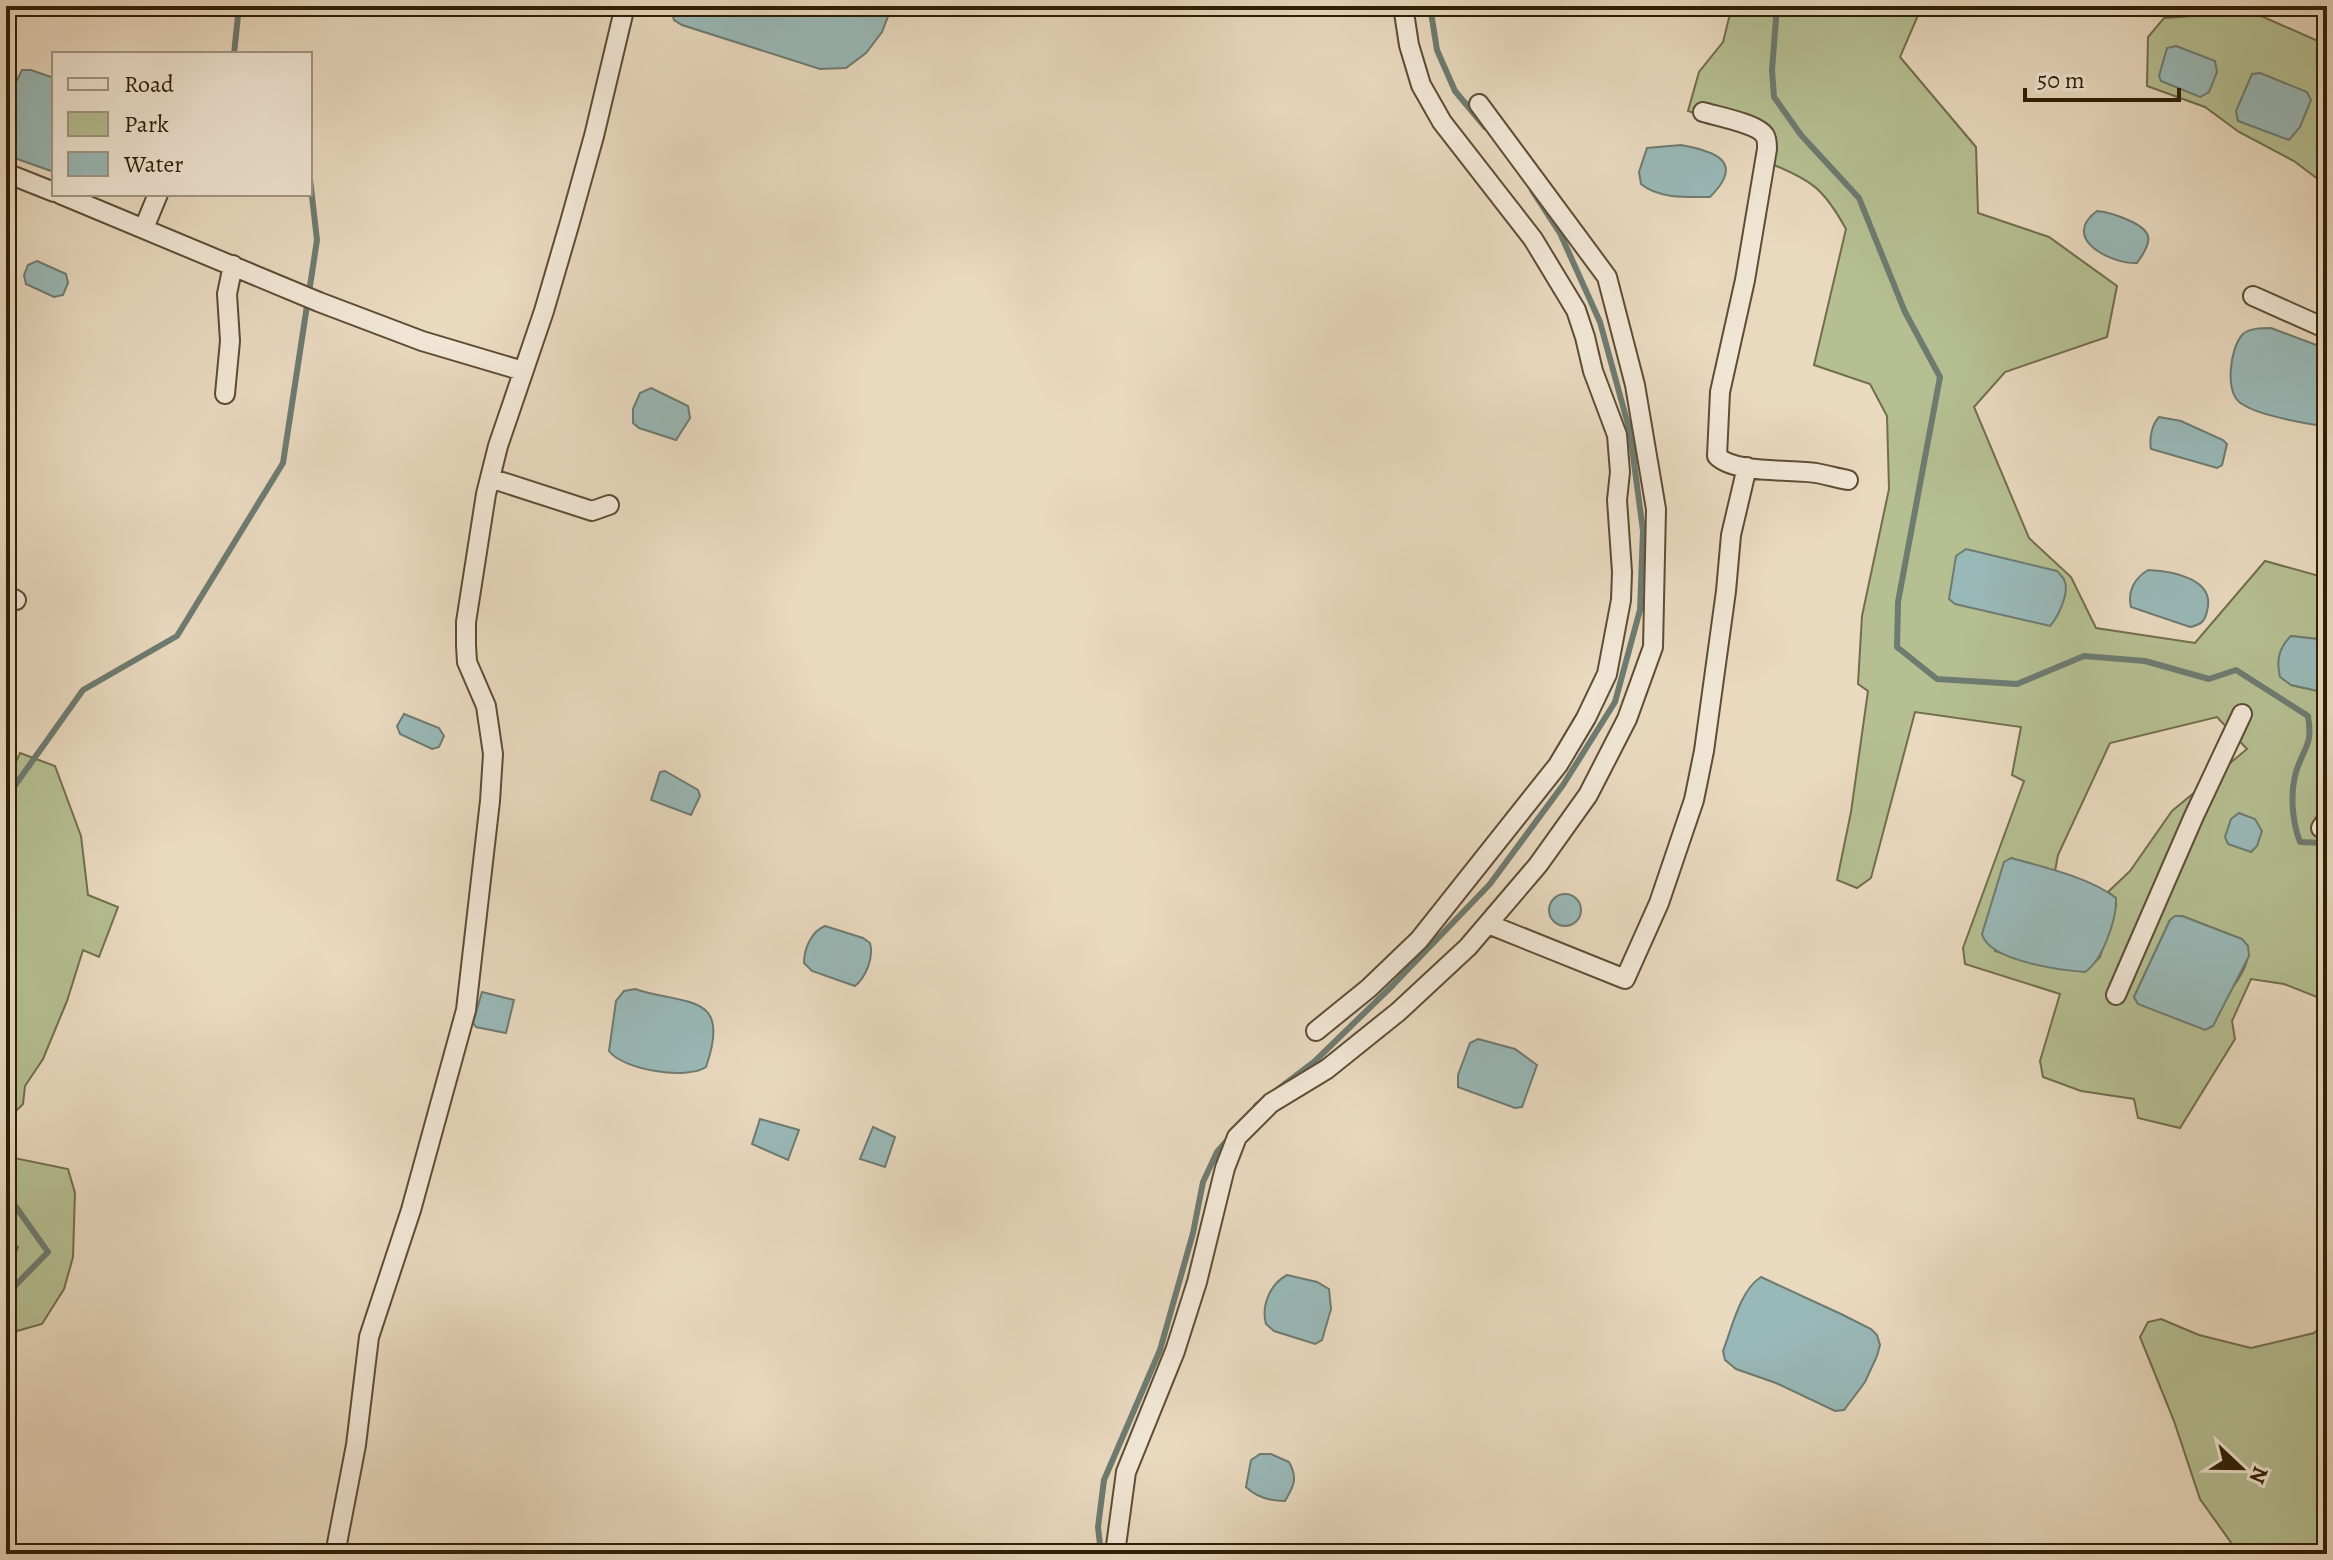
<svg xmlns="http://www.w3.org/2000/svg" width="2333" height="1560" font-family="Alegreya,serif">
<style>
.green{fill:#b5bf92;stroke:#726e4c;stroke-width:2;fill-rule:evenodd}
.water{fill:#99b9b8;stroke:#6e7b71;stroke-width:2}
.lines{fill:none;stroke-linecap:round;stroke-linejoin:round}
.stream{stroke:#6e7b71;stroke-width:6}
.street-casing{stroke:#5d4d35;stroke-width:22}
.street{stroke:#f1e6d5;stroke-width:18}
</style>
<rect width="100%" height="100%" fill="#e9d9bf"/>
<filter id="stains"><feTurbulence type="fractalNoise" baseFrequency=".0025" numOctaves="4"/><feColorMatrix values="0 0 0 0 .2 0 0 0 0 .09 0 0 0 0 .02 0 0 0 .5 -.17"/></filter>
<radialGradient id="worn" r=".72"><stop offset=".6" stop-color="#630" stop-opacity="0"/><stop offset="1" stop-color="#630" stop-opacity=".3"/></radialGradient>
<!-- green -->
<path class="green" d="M1732 6H1922L1900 57 1976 147 1978 213 2049 237 2117 286 2107 337 2005 372 1974 407 2029 538 2071 577 2096 628 2195 643 2265 561 2319 576 2327 571V640L2291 636V685L2327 693V1001L2284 984 2251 979 2232 1021 2235 1039 2180 1128 2138 1118 2134 1099 2081 1091 2043 1077 2040 1061 2060 994 1965 964 1963 948 2024 781 2012 775 2021 727 1915 712 1871 878 1857 888 1837 880 1851 812 1868 691 1858 684 1862 616 1889 489 1887 416 1870 384 1814 365 1846 229C1824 189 1812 180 1769 163L1760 138 1688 111 1699 72 1723 42ZM2217 717 2247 749 2172 811 2130 871 2108 892 2116 898V906L2100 957 2086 971C2054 970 2025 961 1995 951L2011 858 2055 871 2058 855 2110 743ZM2182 916 2242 939C2258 958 2236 982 2225 998L2138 1004 2134 997 2170 920Z
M2252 12 2327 45V186L2294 161 2239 132 2205 107 2147 86 2148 37 2164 18Z
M20 753 55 766 81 836 88 895 118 907 99 957 83 950 67 1001 43 1059 25 1086 23 1104 9 1118 6 1125V783Z
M6 1149 9 1157 68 1169 75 1193 73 1257 64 1289 42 1324 10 1333 6 1337V1275L18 1247 6 1239Z
M2161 1319 2199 1335 2251 1348 2314 1333 2327 1322V1554H2239L2237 1551 2200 1499 2174 1421 2140 1337 2148 1322Z"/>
<!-- water -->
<path class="water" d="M670 6H892L882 32 866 53 846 68 820 69 682 25 674 20Z
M2176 46 2215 61 2217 72 2209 92 2200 97 2161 81 2159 76 2167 48Z
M22 70H31L54 78V172L6 155V102Z
M2260 73 2307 92 2311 100 2300 127 2289 140 2238 121 2236 111 2252 74Z
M1681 145C1714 151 1746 161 1710 197 1688 197 1659 199 1641 184L1639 172 1647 148Z
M2097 211C2108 212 2117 215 2128 220 2154 231 2153 241 2137 263 2110 264 2060 238 2097 211Z
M37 261 66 274 68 283 63 295 54 297 26 284 24 275 28 265Z
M2271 328 2327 349 2326 426C2306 424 2258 415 2242 404 2224 393 2230 349 2242 335 2248 328 2262 328 2271 328Z
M651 388 688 406 690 418 676 440 639 428 633 423V409L640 393Z
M2159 417 2181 421 2223 440 2227 444 2222 465 2217 468 2151 449C2149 439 2152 424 2159 417Z
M1966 549 2057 571C2060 575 2064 577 2065 582 2069 594 2058 617 2050 626L1955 604 1949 599 1956 556Z
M2148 570C2173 571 2216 579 2207 611 2205 622 2200 625 2190 627L2131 607C2127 591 2135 578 2148 570Z
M2291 636 2327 640V693L2291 685 2280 677C2276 661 2279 647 2291 636Z
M404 714 439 728 444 736 439 747 432 749 400 734 397 726Z
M665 771 698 790 700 796 691 815 651 800 660 772Z
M2239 813 2255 819 2262 831 2257 846 2251 852 2228 844 2225 837 2231 819Z
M2011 858C2043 867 2089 877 2116 898 2117 918 2103 960 2085 972 2060 970 1989 961 1982 934L2004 862Z
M1549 910a16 16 0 1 1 32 0a16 16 0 1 1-32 0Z
M2175 916H2182L2242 939 2248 946 2249 956 2213 1026 2205 1030 2138 1004 2134 997 2170 920Z
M825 926 863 938 870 943C874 957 866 977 855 986L812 971 804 963C804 948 812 931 825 926Z
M635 989C687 1006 732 992 706 1067 687 1080 623 1070 609 1051L616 1001 624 991Z
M482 992 514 1000 506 1033 476 1027 473 1023Z
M1478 1039 1515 1049 1537 1065 1522 1107 1515 1108 1458 1087V1075L1470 1043Z
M760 1119 799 1130 788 1160 752 1144Z
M873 1127 895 1137 885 1167 860 1159Z
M1287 1275 1317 1282 1329 1289 1331 1309 1322 1340 1315 1344 1274 1331 1266 1324C1261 1306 1270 1284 1287 1275Z
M1761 1277 1841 1314 1871 1329 1877 1335 1880 1345 1877 1356 1865 1382 1844 1410 1835 1411 1776 1383 1736 1369 1725 1360 1723 1351C1732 1328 1740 1290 1761 1277Z
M1260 1454H1271L1289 1462C1298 1478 1294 1486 1285 1501 1271 1501 1257 1498 1246 1487L1251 1460Z"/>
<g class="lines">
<!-- stream -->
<path class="stream" d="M1430 6 1437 50 1455 91 1485 127
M1777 6 1772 70 1774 97 1801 135 1859 198 1905 312 1940 377 1898 602 1897 647 1937 679 2017 684 2084 656 2145 661 2209 679 2236 670 2308 716C2313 746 2304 746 2296 772 2290 794 2292 821 2300 842L2324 843 2327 840
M234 54 239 6
M6 798 83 690 177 636 283 463 317 240 310 179
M1256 1106 1314 1062 1392 986 1490 884 1563 785 1615 702 1640 610 1643 531 1630 432 1600 322 1560 233 1532 190
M6 1193 48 1252 6 1295
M1101 1554 1098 1527 1104 1480 1160 1350 1193 1233 1203 1182 1217 1152 1231 1136"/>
<defs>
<path id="street" d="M1703 112C1716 116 1759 124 1765 136 1767 139 1767 145 1767 149L1745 280 1720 392 1717 456C1735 474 1791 469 1816 473 1827 475 1837 478 1848 480
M6 173 54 192
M60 194 319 302 422 341 523 371
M144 228 158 194
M2253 296 2327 329
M225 394 230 341 227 294 233 265
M490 478 592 511 609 505
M6 595 16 600
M2321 828 2327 819
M1488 924 1625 979 1659 903 1694 800 1704 751 1726 591 1731 535 1747 467
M2116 995 2194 816 2242 714
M1316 1031 1369 988 1419 940 1558 765 1586 718 1607 674 1621 600 1622 572 1617 500 1620 472 1617 435 1593 371 1585 337 1576 310 1533 239 1442 122 1421 85 1409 45 1403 6
M335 1554 356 1445 369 1337 411 1210 466 1010 490 801 493 754 486 706 467 662 466 645V622L486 494 498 446 544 311 570 222 594 136 625 6
M1117 1554 1116 1546 1126 1472 1175 1351 1197 1282 1225 1168 1237 1137 1271 1103 1327 1069 1398 1012 1468 947 1538 865 1588 795 1627 719 1653 647 1656 509 1635 385 1607 277 1479 104"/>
</defs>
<!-- street casing -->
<use href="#street" class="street-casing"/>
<!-- street -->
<use href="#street" class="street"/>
</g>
<!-- margin -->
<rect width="2333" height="1560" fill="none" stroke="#e9d9bf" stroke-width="32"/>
<rect x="8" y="8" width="2317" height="1544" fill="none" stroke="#2e1e07" stroke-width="4"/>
<rect x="16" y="16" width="2301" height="1528" fill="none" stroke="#2e1e07" stroke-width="2"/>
<!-- legend -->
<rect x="52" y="52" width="260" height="144" fill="#f1e6d5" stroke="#a39683" stroke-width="2"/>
<rect x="68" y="78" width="40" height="12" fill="#f1e6d5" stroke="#a39683" stroke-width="2"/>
<text x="124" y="92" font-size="24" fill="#2e1e07">Road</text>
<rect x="68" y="112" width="40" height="24" fill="#b5bf92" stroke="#a39683" stroke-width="2"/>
<text x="124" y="132" font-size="24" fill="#2e1e07">Park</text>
<rect x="68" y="152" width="40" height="24" fill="#99b9b8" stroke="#a39683" stroke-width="2"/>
<text x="124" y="172" font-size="24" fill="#2e1e07">Water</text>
<!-- north arrow -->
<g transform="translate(2241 1468) rotate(112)" stroke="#f1e6d5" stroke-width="6" paint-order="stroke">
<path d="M0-6L14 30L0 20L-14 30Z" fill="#2e1e07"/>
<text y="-12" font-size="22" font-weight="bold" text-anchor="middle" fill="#2e1e07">N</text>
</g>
<!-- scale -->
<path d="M2025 88v12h154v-12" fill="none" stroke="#2e1e07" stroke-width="4"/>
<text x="2037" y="88" font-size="24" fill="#2e1e07" stroke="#f1e6d5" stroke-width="6" paint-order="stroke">50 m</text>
<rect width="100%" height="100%" filter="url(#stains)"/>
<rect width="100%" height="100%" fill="url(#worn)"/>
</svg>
